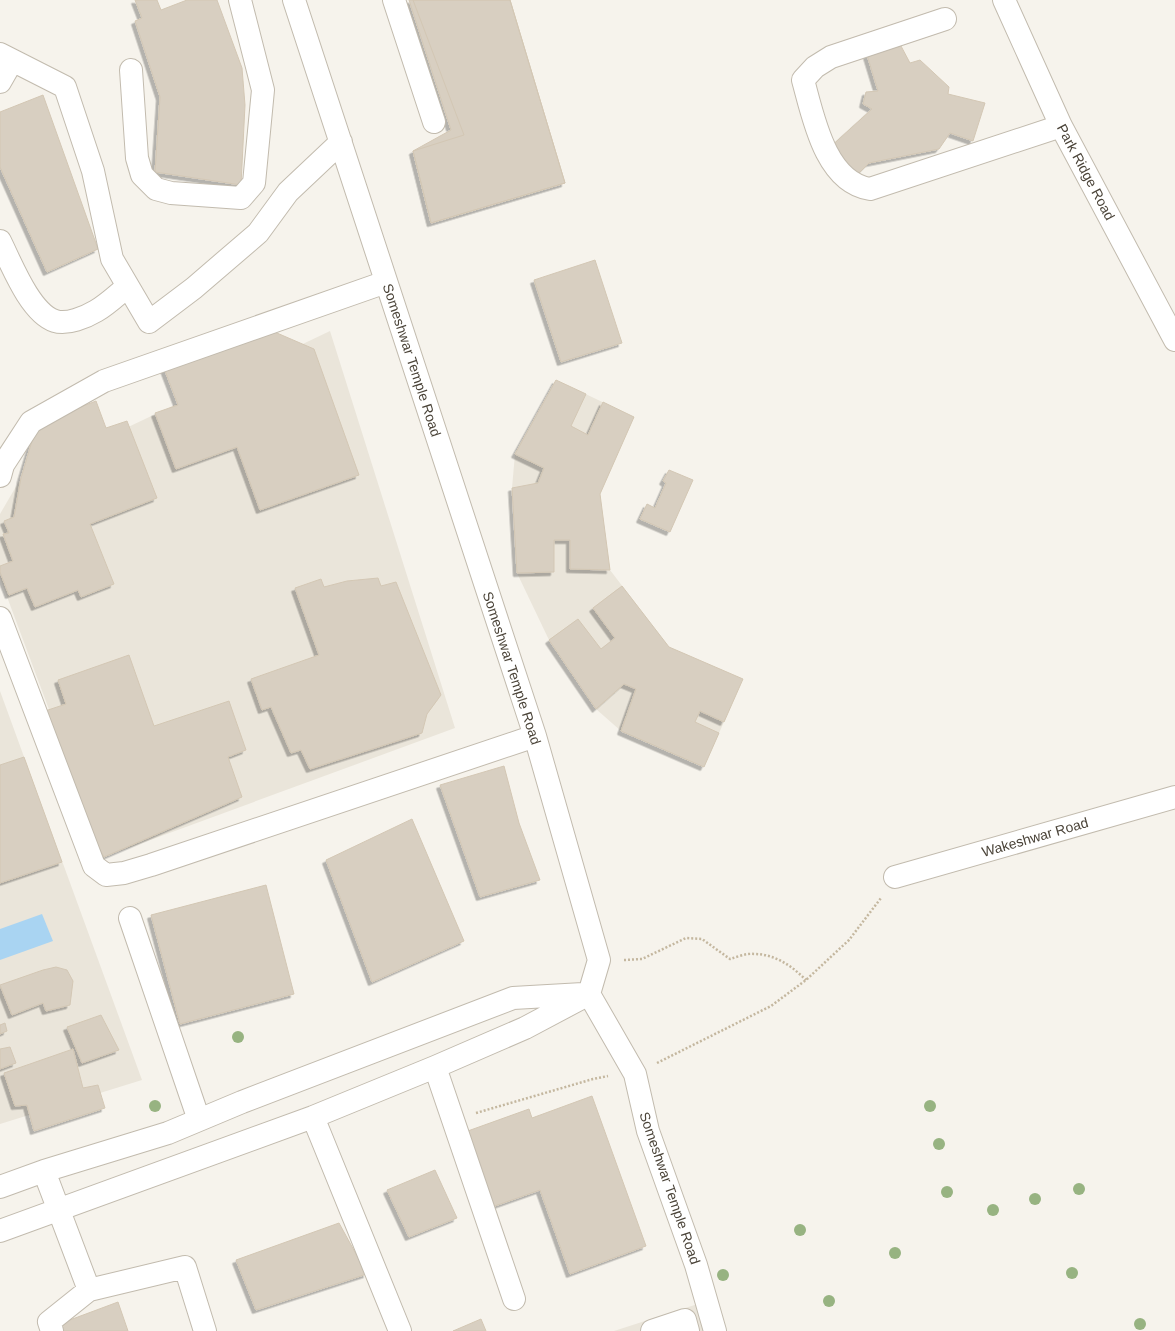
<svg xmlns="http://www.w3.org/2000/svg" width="1175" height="1331" font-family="Arial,sans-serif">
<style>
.residential{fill:#eae5da}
.water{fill:#a9d4f2}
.building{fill:#d8cfc1;stroke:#d3c7b4;filter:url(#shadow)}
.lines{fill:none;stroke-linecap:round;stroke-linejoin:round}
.minor-casing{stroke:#c2bbae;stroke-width:24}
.path{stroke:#c4b79f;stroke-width:2.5;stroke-dasharray:2 2;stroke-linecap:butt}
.minor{stroke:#fff;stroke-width:22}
.tree{fill:#97b381}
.labels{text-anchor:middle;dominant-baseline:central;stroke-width:3;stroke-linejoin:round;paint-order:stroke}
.street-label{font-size:14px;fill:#4b4439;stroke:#fff}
</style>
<defs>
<filter id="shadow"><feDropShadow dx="-3.5" dy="3.5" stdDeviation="0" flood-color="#0004"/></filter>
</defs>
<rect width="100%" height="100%" fill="#f6f3ec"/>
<!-- residential -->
<path class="residential" d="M330 331 455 728 104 857 0 578V514L21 478Z
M556 380 634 417 600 494 610 570 669 647 743 679 704 767 621 731 596 709 549 640 517 573 512 488 515 454Z
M0 691 142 1080 0 1124Z
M707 1301 715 1331H614Z"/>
<!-- water -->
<path class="water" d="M42 914 53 941 0 960V929Z"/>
<!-- building -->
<path class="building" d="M135 0H157L161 10 187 0H217L242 68 245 105 241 185 155 172 160 97 135 21 142 18Z
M409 0H510L565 183 431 223 413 151 451 130Z
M413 0H510L565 183 431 223 413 151 464 135Z
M901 46 910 63 920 60 949 87 948 94 985 103 973 141 950 133 939 149 869 163 857 175 828 149 872 109 863 104 866 92 878 91 867 55Z
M43 95 98 249 47 272 0 167V112Z
M595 260 622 343 561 362 534 280Z
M263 327 314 349 359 475 260 510 237 447 176 469 155 413 178 405 162 363Z
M556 380 586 394 571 426 588 435 603 402 634 417 600 494 610 570 570 569V540H554V572L517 573 512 488 538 483 544 468 515 454Z
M96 401 106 428 127 421 157 498 90 524 114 584 81 597 78 590 35 607 27 588 9 595 0 572V566L13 561 3 534 9 533 4 521 14 517 21 478 37 424Z
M669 470 693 480 670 532 640 519 647 504 655 508 666 483 663 481Z
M378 578 381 586 396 582 441 695 427 714 422 733 310 769 301 750 291 753 271 707 262 710 251 679 319 655 295 588 321 579 324 587 347 581Z
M622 586 669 647 743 679 724 722 700 711 695 722 719 733 704 767 621 731 636 689 624 684 596 709 549 640 578 619 601 649 615 638 593 608Z
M129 655 154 726 229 701 246 750 228 757 242 797 104 857 79 813 42 712 66 704 58 680Z
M24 757 62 862 0 883V765Z
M504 766 519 823 540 880 480 897 440 785Z
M412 819 464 941 372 982 326 860Z
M266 885 294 994 180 1024 151 915Z
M56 967 67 970 73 981 70 1005 46 1011 43 1003 12 1015 0 985 43 970Z
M101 1015 119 1050 82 1063 67 1027Z
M5 1023 7 1031 0 1034V1025Z
M10 1047 16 1063 0 1069V1049Z
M73 1049 83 1088 98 1085 105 1108 34 1131 27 1105 15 1106 4 1073Z
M592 1096 646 1246 570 1274 540 1190 492 1207 465 1132 529 1109 532 1118Z
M435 1170 457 1218 409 1237 387 1190Z
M339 1223 367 1274 256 1310 236 1260Z
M118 1302 128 1331H61L59 1324Z
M481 1319 486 1331H453Z"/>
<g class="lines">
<defs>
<path id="minor" d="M294 0 535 736 599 960 589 994 635 1074 648 1131 696 1265 715 1331
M394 0 434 122
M1004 0 1061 126 1175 340
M945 19 831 57 815 67 803 80C813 116 825 182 870 189L1061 126
M0 54 65 87 93 171 112 259 149 322 194 288 258 233 288 192 341 142
M131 70 137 158 142 175 156 189 171 193 241 198 254 183 263 90 240 0
M0 82 12 61
M0 241C11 263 30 313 55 321 67 325 86 317 96 311 108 304 118 294 128 286
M0 476 3 465 31 422 104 381 386 282
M0 618 94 866 106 875 124 873 151 865 535 736
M895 877 1175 797
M130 918 199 1120
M435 1067 514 1299
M313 1117 400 1331
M44 1171 89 1290
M0 1187 44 1171 168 1133 242 1102 513 998 583 994
M0 1231 313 1117 435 1067 525 1028 589 994
M52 1331 49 1322 89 1290 185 1267 205 1331
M652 1331 685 1320 688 1331"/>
</defs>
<!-- minor casing -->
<use href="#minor" class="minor-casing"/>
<!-- path -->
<path class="path" d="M624 960 642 959 686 938 702 939 730 959C737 957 746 953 754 954 775 954 792 966 806 980
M657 1063 771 1006 806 980 849 940 881 898
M476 1113 593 1079 608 1076"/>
<!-- minor -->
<use href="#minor" class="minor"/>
</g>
<!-- trees -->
<g class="tree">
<circle cx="238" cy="1037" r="6"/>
<circle cx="155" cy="1106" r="6"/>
<circle cx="930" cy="1106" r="6"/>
<circle cx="939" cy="1144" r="6"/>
<circle cx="1079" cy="1189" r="6"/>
<circle cx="947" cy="1192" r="6"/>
<circle cx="1035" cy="1199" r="6"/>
<circle cx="993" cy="1210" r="6"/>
<circle cx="800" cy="1230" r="6"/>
<circle cx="895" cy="1253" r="6"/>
<circle cx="1072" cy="1273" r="6"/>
<circle cx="723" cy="1275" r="6"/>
<circle cx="829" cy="1301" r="6"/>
<circle cx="1140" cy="1324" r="6"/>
</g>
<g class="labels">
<!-- street labels -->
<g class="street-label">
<text transform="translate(1086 172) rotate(62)">Park Ridge Road</text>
<text transform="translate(412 360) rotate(72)">Someshwar Temple Road</text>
<text transform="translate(512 668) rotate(72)">Someshwar Temple Road</text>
<text transform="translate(1035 837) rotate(-16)">Wakeshwar Road</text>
<text transform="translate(670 1188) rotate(71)">Someshwar Temple Road</text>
</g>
</g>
</svg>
